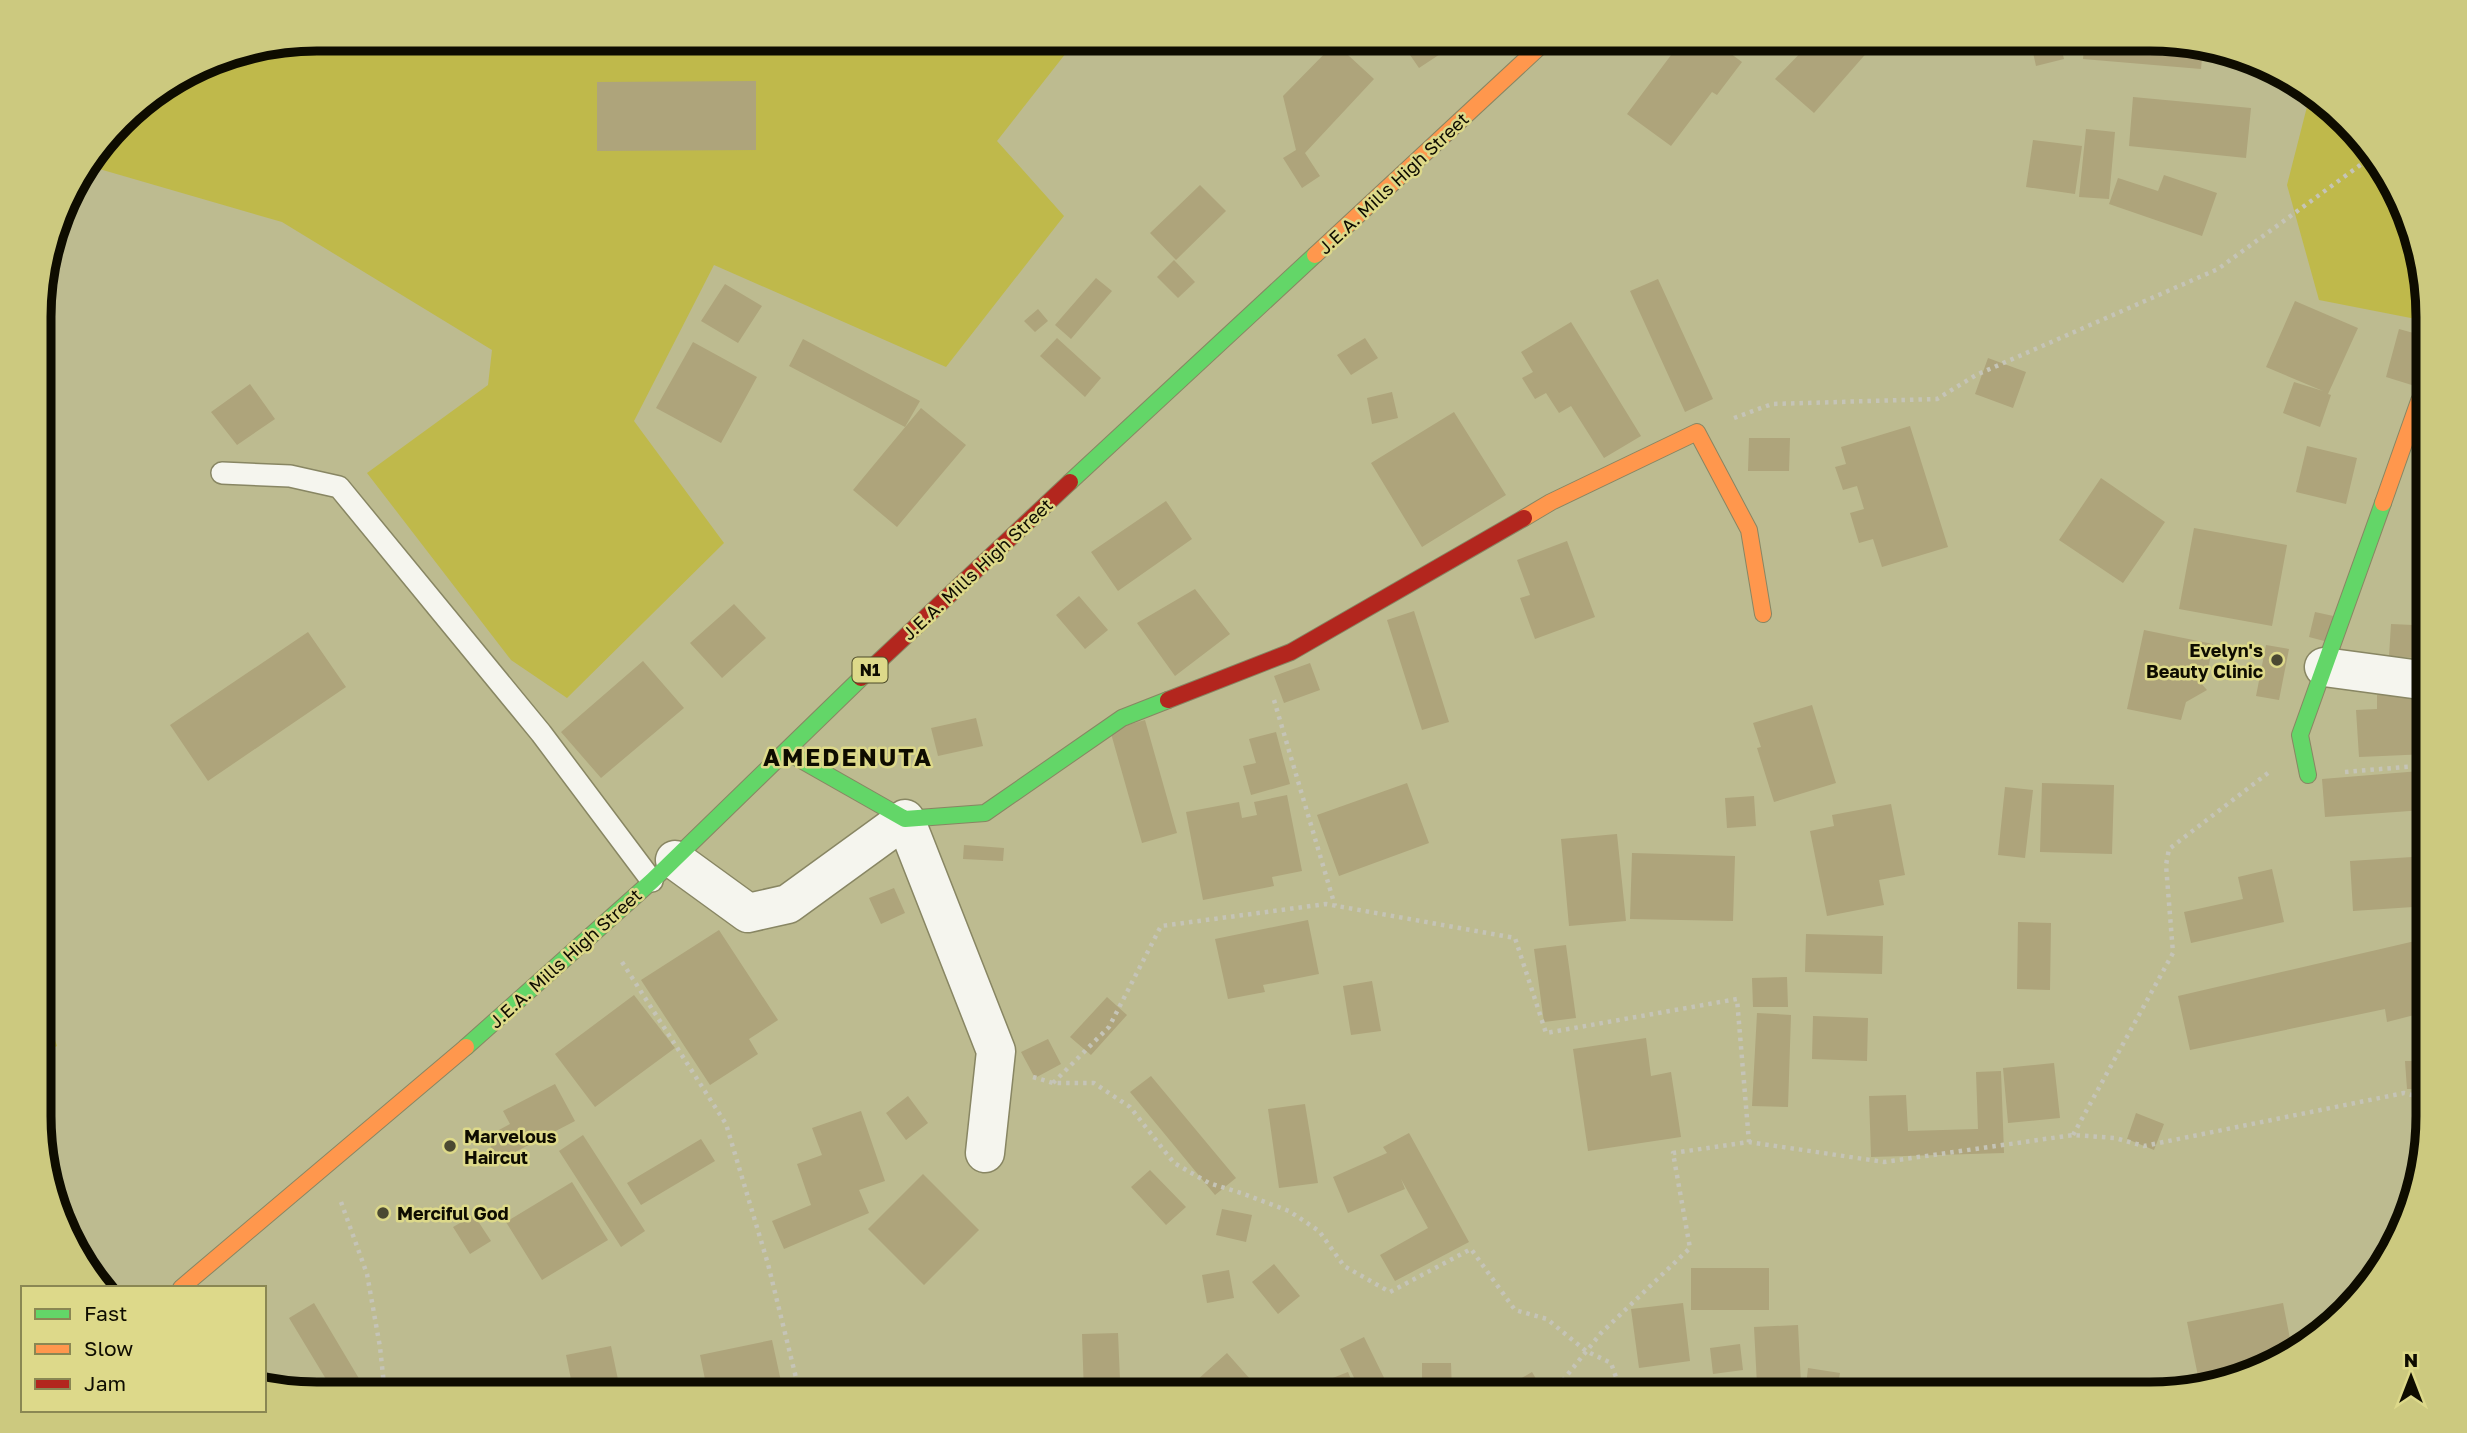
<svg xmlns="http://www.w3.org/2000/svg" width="2467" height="1433" font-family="'Golos Text',sans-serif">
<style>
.green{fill:#bfb94b}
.building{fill:#aea47b}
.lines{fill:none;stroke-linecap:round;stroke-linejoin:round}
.lane-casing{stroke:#888663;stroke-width:24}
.street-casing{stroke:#888663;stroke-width:41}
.fast-casing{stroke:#888663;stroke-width:18}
.slow-casing{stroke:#888663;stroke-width:18}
.jam-casing{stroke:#888663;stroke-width:18}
.path{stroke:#c5c4b7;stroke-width:4.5;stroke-dasharray:3.5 5;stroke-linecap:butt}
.lane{stroke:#f5f5ee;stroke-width:21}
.street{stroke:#f5f5ee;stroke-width:38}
.fast{stroke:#63d668;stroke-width:16}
.slow{stroke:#ff974d;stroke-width:16}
.jam{stroke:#b3261e;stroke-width:16}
.poi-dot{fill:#4b4932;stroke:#ddd98a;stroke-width:2.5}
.labels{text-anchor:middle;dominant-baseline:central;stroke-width:5;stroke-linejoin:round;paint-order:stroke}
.shield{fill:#ddd98a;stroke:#4c4a29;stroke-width:2}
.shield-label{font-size:16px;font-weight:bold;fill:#0e0c00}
.street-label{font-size:18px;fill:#0e0c00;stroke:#ddd98a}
.poi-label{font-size:18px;font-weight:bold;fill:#0e0c00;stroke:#ddd98a;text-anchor:start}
.district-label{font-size:24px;font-weight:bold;letter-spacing:2px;fill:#0e0c00;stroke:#ddd98a}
.rim{fill:none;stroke:#0e0c00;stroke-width:9}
</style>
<rect width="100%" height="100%" fill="#bdbb90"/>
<!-- green -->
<path class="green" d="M317 39H1077L997 141 1064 216 946 367 714 265 634 421 724 543 567 698 511 660 367 473 488 385 492 350 282 222 89 166 133 108 211 60Z
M2310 95 2382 163 2414 228 2428 297 2421 320 2319 300 2287 185Z
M41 997 57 1046 41 1054Z"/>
<!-- building -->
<path class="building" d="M1399 39H1463L1419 68Z
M1683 39H1711L1742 62 1717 95 1712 92 1671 146 1627 114Z
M1814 39H1872L1877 41 1814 113 1775 79Z
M2030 39H2059L2064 59 2036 66Z
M2085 39H2150L2203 46 2201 69 2083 59Z
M1335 43 1374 79 1305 153 1320 176 1302 188 1283 158 1296 150 1283 96Z
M756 81V150L597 151V82Z
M2133 97 2251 108 2246 158 2129 146Z
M2086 129 2115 132 2109 199 2079 197Z
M2033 140 2082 146 2075 194 2026 187Z
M2164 175 2217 193 2202 236 2109 204 2118 178 2158 191Z
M1200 185 1226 211 1176 260 1150 233Z
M1174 260 1195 282 1178 298 1157 277Z
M1096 278 1112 291 1071 339 1055 325Z
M1658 279 1713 399 1685 412 1630 291Z
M725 284 762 306 738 343 701 321Z
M2295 301 2358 328 2328 394 2331 395 2320 427 2283 413 2294 382 2323 391 2266 367Z
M1038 309 1048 321 1035 332 1024 321Z
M1571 322 1641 436 1604 458 1571 406 1559 413 1546 393 1535 399 1522 378 1533 372 1521 352Z
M2399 329 2428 337 2415 386 2386 377Z
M1057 338 1101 378 1085 397 1040 356Z
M1365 338 1378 358 1351 375 1337 355Z
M803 339 920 401 905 427 789 366Z
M693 342 757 377 721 443 656 408Z
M1988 358 2026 372 2013 408 1975 394Z
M250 384 275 419 237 445 211 412Z
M1392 392 1398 418 1372 424 1367 398Z
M921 408 966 445 897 527 853 490Z
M1454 412 1506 495 1422 547 1371 463Z
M1910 426 1948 547 1882 567 1873 539 1859 543 1850 513 1864 509 1857 486 1843 490 1835 467 1846 464 1841 447Z
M1749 438H1790L1789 471H1748Z
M2307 446 2357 458 2346 504 2296 492Z
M2101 478 2165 522 2123 583 2059 540Z
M1166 501 1192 539 1118 591 1091 552Z
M2194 528 2287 545 2272 626 2179 609Z
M1567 541 1595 617 1535 639 1520 598 1530 595 1517 560Z
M1195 589 1230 634 1175 676 1137 623Z
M2415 594 2428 595V659L2389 656 2391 624 2413 625Z
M1079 596 1108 630 1085 649 1056 615Z
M734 604 766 638 722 678 690 643Z
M1414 611 1449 722 1422 730 1387 620Z
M2315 612 2338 617 2332 643 2309 637Z
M2144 630 2213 644 2207 675 2191 672 2207 690 2186 702 2181 720 2127 709Z
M308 632 346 687 208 781 170 725Z
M2266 645 2289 649 2279 700 2256 696Z
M643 661 684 708 601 778 561 732Z
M1310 663 1320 690 1284 703 1274 676Z
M2428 693V754L2359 757 2356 710 2377 709V695Z
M1812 705 1836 783 1774 802 1757 748 1761 747 1753 723Z
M976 718 983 746 938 756 931 728Z
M1145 720 1177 833 1142 843 1110 730Z
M1276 732 1290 784 1251 795 1243 766 1256 763 1249 739Z
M2420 771 2424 810 2325 817 2322 779Z
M1407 783 1429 843 1339 876 1317 815Z
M2042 783 2114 785 2112 854 2040 852Z
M2005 787 2033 790 2025 858 1998 855Z
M1287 795 1302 871 1272 877 1274 886 1203 900 1186 812 1239 802 1242 818 1257 815 1254 802Z
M1754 796 1756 826 1727 828 1725 798Z
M1891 804 1905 875 1879 880 1884 905 1827 916 1810 831 1834 826 1832 815Z
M1617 834 1626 921 1569 926 1561 839Z
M964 845 1004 848 1003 861 963 859Z
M1632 853 1735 856 1733 921 1630 919Z
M2428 856V906L2353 911 2350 861Z
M2272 869 2284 922 2191 943 2184 912 2243 899 2238 877Z
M894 888 905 913 881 924 869 898Z
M1308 920 1319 974 1263 985 1265 992 1228 999 1215 939Z
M2018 922 2051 923 2050 990 2017 989Z
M719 930 778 1020 749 1039 758 1054 710 1085 641 980Z
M1806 934 1883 936 1882 974 1805 972Z
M2428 938 2426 1012 2387 1022 2385 1009 2190 1050 2178 996Z
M1566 945 1576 1018 1544 1022 1534 949Z
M1787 977 1788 1007H1753L1752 978Z
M1372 981 1381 1031 1351 1035 1343 986Z
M634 995 675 1048 595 1107 555 1054Z
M1107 997 1127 1015 1091 1055 1070 1037Z
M1757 1013 1791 1015 1788 1107 1752 1106Z
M1813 1016 1868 1018 1867 1061 1812 1059Z
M1646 1038 1651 1076 1671 1072 1681 1137 1588 1151 1573 1049Z
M1048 1039 1061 1064 1035 1078 1021 1052Z
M2405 1061H2428V1089H2407Z
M2054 1063 2060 1118 2008 1123 2003 1068Z
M2001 1071 2004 1153 1871 1157 1869 1096 1906 1095 1908 1131 1978 1129 1976 1072Z
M1151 1076 1236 1178 1215 1195 1130 1092Z
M555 1084 575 1121 498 1161 486 1137 510 1124 503 1111Z
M908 1096 928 1123 906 1140 886 1113Z
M1305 1104 1318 1183 1279 1188 1268 1109Z
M861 1111 885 1181 859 1190 869 1213 784 1249 772 1221 811 1205 797 1164 822 1155 812 1128Z
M2136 1113 2164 1124 2154 1150 2127 1139Z
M1409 1133 1469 1242 1395 1281 1380 1255 1428 1228 1401 1179 1405 1189 1348 1213 1333 1177 1387 1153 1383 1147Z
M583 1135 645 1231 621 1247 559 1151Z
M701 1139 715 1161 641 1205 627 1183Z
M1150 1170 1186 1207 1166 1225 1131 1187Z
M923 1174 979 1230 924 1285 868 1229Z
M572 1182 608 1240 542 1280 506 1222Z
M1222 1209 1252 1215 1246 1242 1216 1235Z
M474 1215 491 1241 470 1254 453 1227Z
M1274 1264 1300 1296 1278 1314 1252 1282Z
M1691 1268H1769V1310H1691Z
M1229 1270 1234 1298 1207 1303 1202 1275Z
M2364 1291 2347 1313 2346 1314 2342 1296Z
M314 1303 364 1387 351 1394H335L289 1318Z
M1683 1303 1690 1361 1639 1368 1631 1309Z
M2283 1303 2293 1354 2228 1376 2199 1381 2187 1322Z
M1798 1325 1801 1384 1757 1385 1754 1327Z
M1118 1333 1120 1380 1143 1379V1394H1084L1082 1334Z
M1364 1337 1392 1394H1362L1340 1349Z
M772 1340 782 1386 742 1394H708L700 1355Z
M1740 1344 1743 1370 1713 1374 1710 1348Z
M611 1346 621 1394H574L566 1355Z
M1227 1353 1258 1388 1251 1394H1209L1196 1381Z
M1422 1363H1451L1452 1394H1422Z
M1808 1368 1840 1373 1837 1390 1806 1386Z
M1348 1372 1357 1394H1292Z
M1532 1372 1545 1394H1513L1508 1386Z"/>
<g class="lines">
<defs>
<path id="lane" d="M222 473 290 476 339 487 541 733 652 881"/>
<path id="street" d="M2324 667 2428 681
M675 860 748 913 788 904 905 819 996 1051 985 1153"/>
<path id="fast" d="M1070 482 1315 255
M787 752 905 819 985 813 1122 718 1168 700
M2308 775 2300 735 2383 503
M466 1047 652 881 861 678"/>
<path id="slow" d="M1315 255 1548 39
M2383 503 2419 401 2428 386
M1524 518 1551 502 1697 432 1749 530 1763 614
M181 1288 466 1047"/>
<path id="jam" d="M861 678 1070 482
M1168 700 1291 652 1524 518"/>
</defs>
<!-- lane casing -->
<use href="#lane" class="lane-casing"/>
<!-- street casing -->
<use href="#street" class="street-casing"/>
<!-- fast casing -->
<use href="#fast" class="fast-casing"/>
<!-- slow casing -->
<use href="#slow" class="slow-casing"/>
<!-- jam casing -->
<use href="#jam" class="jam-casing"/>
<!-- path -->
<path class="path" d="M1734 418 1772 404 1937 399 1976 375 2218 269 2374 155
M1274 700 1335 906
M2345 772 2428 765
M622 962 726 1124 768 1264 800 1394
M1033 1077 1053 1083H1094L1130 1107 1174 1163 1209 1183 1244 1194 1289 1211 1319 1231 1344 1266 1390 1292 1471 1249 1515 1310 1547 1319 1586 1351 1611 1363 1622 1394
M1053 1083 1109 1027 1161 926 1326 904 1515 938 1546 1033 1737 999 1749 1142
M2073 1135 2173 953 2166 865 2169 849 2268 773
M341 1202 367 1274 380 1347 385 1394
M1552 1394 1601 1333 1690 1248 1673 1153 1749 1142 1884 1162 2073 1135 2115 1138 2144 1146 2404 1093 2428 1099"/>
<!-- lane -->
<use href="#lane" class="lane"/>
<!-- street -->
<use href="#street" class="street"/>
<!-- fast -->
<use href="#fast" class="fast"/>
<!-- slow -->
<use href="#slow" class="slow"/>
<!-- jam -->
<use href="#jam" class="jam"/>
</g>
<!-- markers -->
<g class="poi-dot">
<circle cx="2277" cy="660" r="7"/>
<circle cx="450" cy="1146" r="7"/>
<circle cx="383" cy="1213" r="7"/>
</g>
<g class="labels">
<!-- shield labels -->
<rect class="shield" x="852.5" y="657.5" width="35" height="25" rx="5"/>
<g class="shield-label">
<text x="870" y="670">N1</text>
</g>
<!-- street labels -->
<g class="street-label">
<text transform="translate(1393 183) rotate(-43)">J.E.A. Mills High Street</text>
<text transform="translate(977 569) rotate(-43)">J.E.A. Mills High Street</text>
<text transform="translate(565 958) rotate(-42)">J.E.A. Mills High Street</text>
</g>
<!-- poi labels -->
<g class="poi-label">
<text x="2263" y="650" text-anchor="end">Evelyn's<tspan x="2263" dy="21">Beauty Clinic</tspan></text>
<text x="464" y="1136">Marvelous<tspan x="464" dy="21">Haircut</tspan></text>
<text x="397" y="1213">Merciful God</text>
</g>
<!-- district labels -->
<g class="district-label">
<text x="848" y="756">AMEDENUTA</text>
</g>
</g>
<!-- crop -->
<path d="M0 0H2467V1433H0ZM317 51H2150A266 266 0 0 1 2416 317V1116A266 266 0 0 1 2150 1382H317A266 266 0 0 1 51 1116V317A266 266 0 0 1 317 51Z" fill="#ccc97f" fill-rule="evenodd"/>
<path class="rim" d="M317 51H2150A266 266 0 0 1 2416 317V1116A266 266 0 0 1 2150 1382H317A266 266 0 0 1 51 1116V317A266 266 0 0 1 317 51Z"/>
<!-- legend -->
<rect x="21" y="1286" width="245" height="126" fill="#ddd98a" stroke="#8a8753" stroke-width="2"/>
<rect x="35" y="1309" width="35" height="10" fill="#63d668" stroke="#8a8753" stroke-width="2"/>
<text x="84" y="1321" font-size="21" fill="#0e0c00">Fast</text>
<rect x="35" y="1344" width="35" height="10" fill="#ff974d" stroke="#8a8753" stroke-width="2"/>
<text x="84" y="1356" font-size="21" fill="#0e0c00">Slow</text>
<rect x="35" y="1379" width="35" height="10" fill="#b3261e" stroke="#8a8753" stroke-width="2"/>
<text x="84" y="1391" font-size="21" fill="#0e0c00">Jam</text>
<!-- north arrow -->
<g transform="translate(2411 1377)" stroke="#ddd98a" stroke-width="5" paint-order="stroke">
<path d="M0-5L12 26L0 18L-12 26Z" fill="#0e0c00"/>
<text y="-10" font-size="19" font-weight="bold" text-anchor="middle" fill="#0e0c00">N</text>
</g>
</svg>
